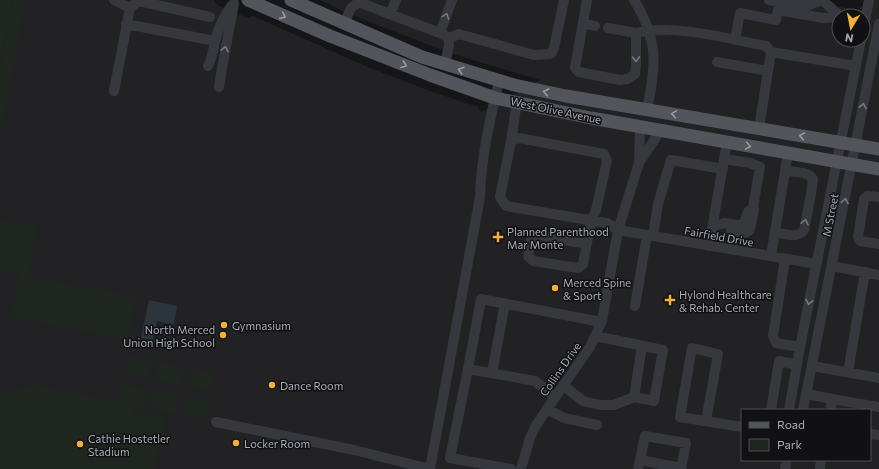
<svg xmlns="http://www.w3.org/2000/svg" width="879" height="469" font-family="Commissioner,sans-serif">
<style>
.built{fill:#222225;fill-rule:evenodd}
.green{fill:#1e261f}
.water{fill:#2c353c}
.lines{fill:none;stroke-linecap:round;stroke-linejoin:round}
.minor{stroke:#37383d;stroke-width:10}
.major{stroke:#53555c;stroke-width:13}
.oneway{stroke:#979ba6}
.oneway2{stroke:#757881}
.poi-dot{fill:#f2b134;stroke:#111113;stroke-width:1.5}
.labels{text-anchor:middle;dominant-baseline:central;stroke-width:3;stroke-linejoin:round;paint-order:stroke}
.street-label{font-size:11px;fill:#a8adb8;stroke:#111113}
.poi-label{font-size:11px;fill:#a8adb8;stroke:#111113;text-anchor:start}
</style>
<rect width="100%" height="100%" fill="#161618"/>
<!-- built -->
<path class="built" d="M0 0H214L217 5 248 18 253 16 370 68 430 91 478 107 481 112 540 80 450 53 349 14 320 0H797L858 10 868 0H879V469H0ZM839 16H863V40H839ZM742 410H870V460H742Z"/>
<!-- green -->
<path class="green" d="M0 0H13L0 61Z
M14 0H26L0 138V70Z
M0 219 37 226 28 276 136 296 128 340 11 317 19 274 0 271Z
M127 356 152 360 148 379 124 374Z
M159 362 184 366 180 385 156 381Z
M192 368 216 373 213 391 188 387Z
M122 384 147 389 143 408 134 406 132 412 165 418 155 469H0V394L6 391 35 385 119 401Z
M154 390 179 395 175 414 151 409Z
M186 396 211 401 207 420 183 415Z"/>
<!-- water -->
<path class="water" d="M149 300 177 306 174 325 157 321 153 340 141 338Z"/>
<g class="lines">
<!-- minor -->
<path class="minor" d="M114 0 130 8
M587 0 575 68 579 72 620 80 628 79 635 74 636 66V33C676 24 725 38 766 46L771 52
M634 0C659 41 656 65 647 110
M769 0 790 4 810 5 822 0 840 16
M390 14 396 0
M583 23 595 26
M126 24 215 41
M344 24 351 8 359 2 400 18 440 33 449 38V45L445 65
M608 28 636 33
M863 31 869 0
M440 33 452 0
M449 38 459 34 534 55 551 54 554 48 564 0
M735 40 740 13 776 20 778 10 823 18 839 17
M717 62 768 71
M208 66C212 58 213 51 215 42 218 27 223 17 232 5
M219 87C223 59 229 31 234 3
M114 91 130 8 139 1 210 17
M759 128 771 52 856 66
M511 141 517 102
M639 163 661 130
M879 197 867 196 864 199 858 237 860 241 879 244
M717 225 724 223 743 226 748 212 753 207 760 167 750 163 724 159
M731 231 745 233 749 231 751 226 754 209
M775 232C784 234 797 239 804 230L811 194 813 179C807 171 795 172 785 171
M653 236 658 204 671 160 723 169
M587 244 536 235 531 240 528 256 533 261 578 268 583 264 591 221 596 210 607 161 604 154 519 138 511 141 500 197 506 206 607 223 618 230 817 264
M709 246 727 142
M771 256 788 153
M785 259 773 336 776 343 800 347
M832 266 879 275
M635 306 647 235
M595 336 663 350 654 401 634 397 642 346
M812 366 879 378
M468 369 450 458 511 469
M848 372 865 272
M492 373 505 303
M563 385 583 401 600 405H614L634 397
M807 394 832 399 831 410
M555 397 535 381 468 369 481 299 601 322
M832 399 879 407
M547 409 564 418 597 425
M771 410 779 361 797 365
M789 410 800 347 861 40
M803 410 879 24
M706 421 718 354 692 348 680 417 742 427
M216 422 354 450 430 469 480 197C481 158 490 119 499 81
M870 434 879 435
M640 460 681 468
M521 469 530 438 535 427 547 409 590 347 602 321 618 230 639 163 640 126
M638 469 645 436 686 443 681 469
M785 469 787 460
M820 469 821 460"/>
<!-- major -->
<path class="major" d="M248 0 330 36 430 75 495 98 591 118 879 169
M291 0 422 57 514 85 566 96 879 149"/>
</g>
<!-- one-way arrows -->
<defs><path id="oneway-chevron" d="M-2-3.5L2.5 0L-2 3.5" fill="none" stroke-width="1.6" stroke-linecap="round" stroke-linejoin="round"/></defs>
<g class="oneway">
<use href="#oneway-chevron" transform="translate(283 16) rotate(24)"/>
<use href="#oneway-chevron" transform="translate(404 65) rotate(21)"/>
<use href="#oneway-chevron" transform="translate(461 70) rotate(-162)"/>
<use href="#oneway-chevron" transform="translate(546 92) rotate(-168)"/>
<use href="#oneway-chevron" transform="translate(674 114) rotate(-171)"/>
<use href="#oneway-chevron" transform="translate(802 136) rotate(-170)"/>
<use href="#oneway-chevron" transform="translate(748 146) rotate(10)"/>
</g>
<g class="oneway2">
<use href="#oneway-chevron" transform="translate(446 16) rotate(-70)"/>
<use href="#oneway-chevron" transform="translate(225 49) rotate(-78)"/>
<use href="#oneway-chevron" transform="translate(636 59) rotate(89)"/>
<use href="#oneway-chevron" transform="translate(863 106) rotate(-79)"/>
<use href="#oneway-chevron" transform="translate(845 201) rotate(-79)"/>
<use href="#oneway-chevron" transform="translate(805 222) rotate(-78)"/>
<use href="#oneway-chevron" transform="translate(809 302) rotate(101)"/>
</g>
<!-- markers -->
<g class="poi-dot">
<path d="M496 231h4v4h4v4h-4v4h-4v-4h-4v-4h4z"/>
<circle cx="555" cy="288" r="4"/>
<path d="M668 294h4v4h4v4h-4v4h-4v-4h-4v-4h4z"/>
<circle cx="224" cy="325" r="4"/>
<circle cx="223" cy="335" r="4"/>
<circle cx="272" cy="385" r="4"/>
<circle cx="236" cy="443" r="4"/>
<circle cx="80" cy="444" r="4"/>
</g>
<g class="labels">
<!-- street labels -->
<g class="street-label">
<text transform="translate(556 110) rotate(12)">West Olive Avenue</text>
<text transform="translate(830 215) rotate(-79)">M Street</text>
<text transform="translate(719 236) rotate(10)">Fairfield Drive</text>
<text transform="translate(560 369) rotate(-55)">Collins Drive</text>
</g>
<!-- poi labels -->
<g class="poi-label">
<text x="507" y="231">Planned Parenthood<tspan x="507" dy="13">Mar Monte</tspan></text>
<text x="563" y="282">Merced Spine<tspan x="563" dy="13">&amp; Sport</tspan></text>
<text x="679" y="294">Hylond Healthcare<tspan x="679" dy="13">&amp; Rehab. Center</tspan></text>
<text x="232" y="325">Gymnasium</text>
<text x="215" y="329" text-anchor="end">North Merced<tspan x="215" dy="13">Union High School</tspan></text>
<text x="280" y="385">Dance Room</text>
<text x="88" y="438">Cathie Hostetler<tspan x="88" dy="13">Stadium</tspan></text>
<text x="244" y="443">Locker Room</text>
</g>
</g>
<!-- legend -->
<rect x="741" y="409" width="130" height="52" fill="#111113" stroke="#4d4f55"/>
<rect x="749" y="422" width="20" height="6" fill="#53555c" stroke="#4d4f55"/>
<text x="777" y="429" font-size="12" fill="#a8adb8">Road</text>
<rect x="749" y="439" width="20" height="12" fill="#1e261f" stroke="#4d4f55"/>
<text x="777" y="449" font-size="12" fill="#a8adb8">Park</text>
<!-- north arrow -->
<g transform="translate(851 28) rotate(190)"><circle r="19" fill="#111113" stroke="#4d4f55"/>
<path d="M0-3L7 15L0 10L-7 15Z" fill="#f2b134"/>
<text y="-6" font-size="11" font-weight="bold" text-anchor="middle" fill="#a8adb8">N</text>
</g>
</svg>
